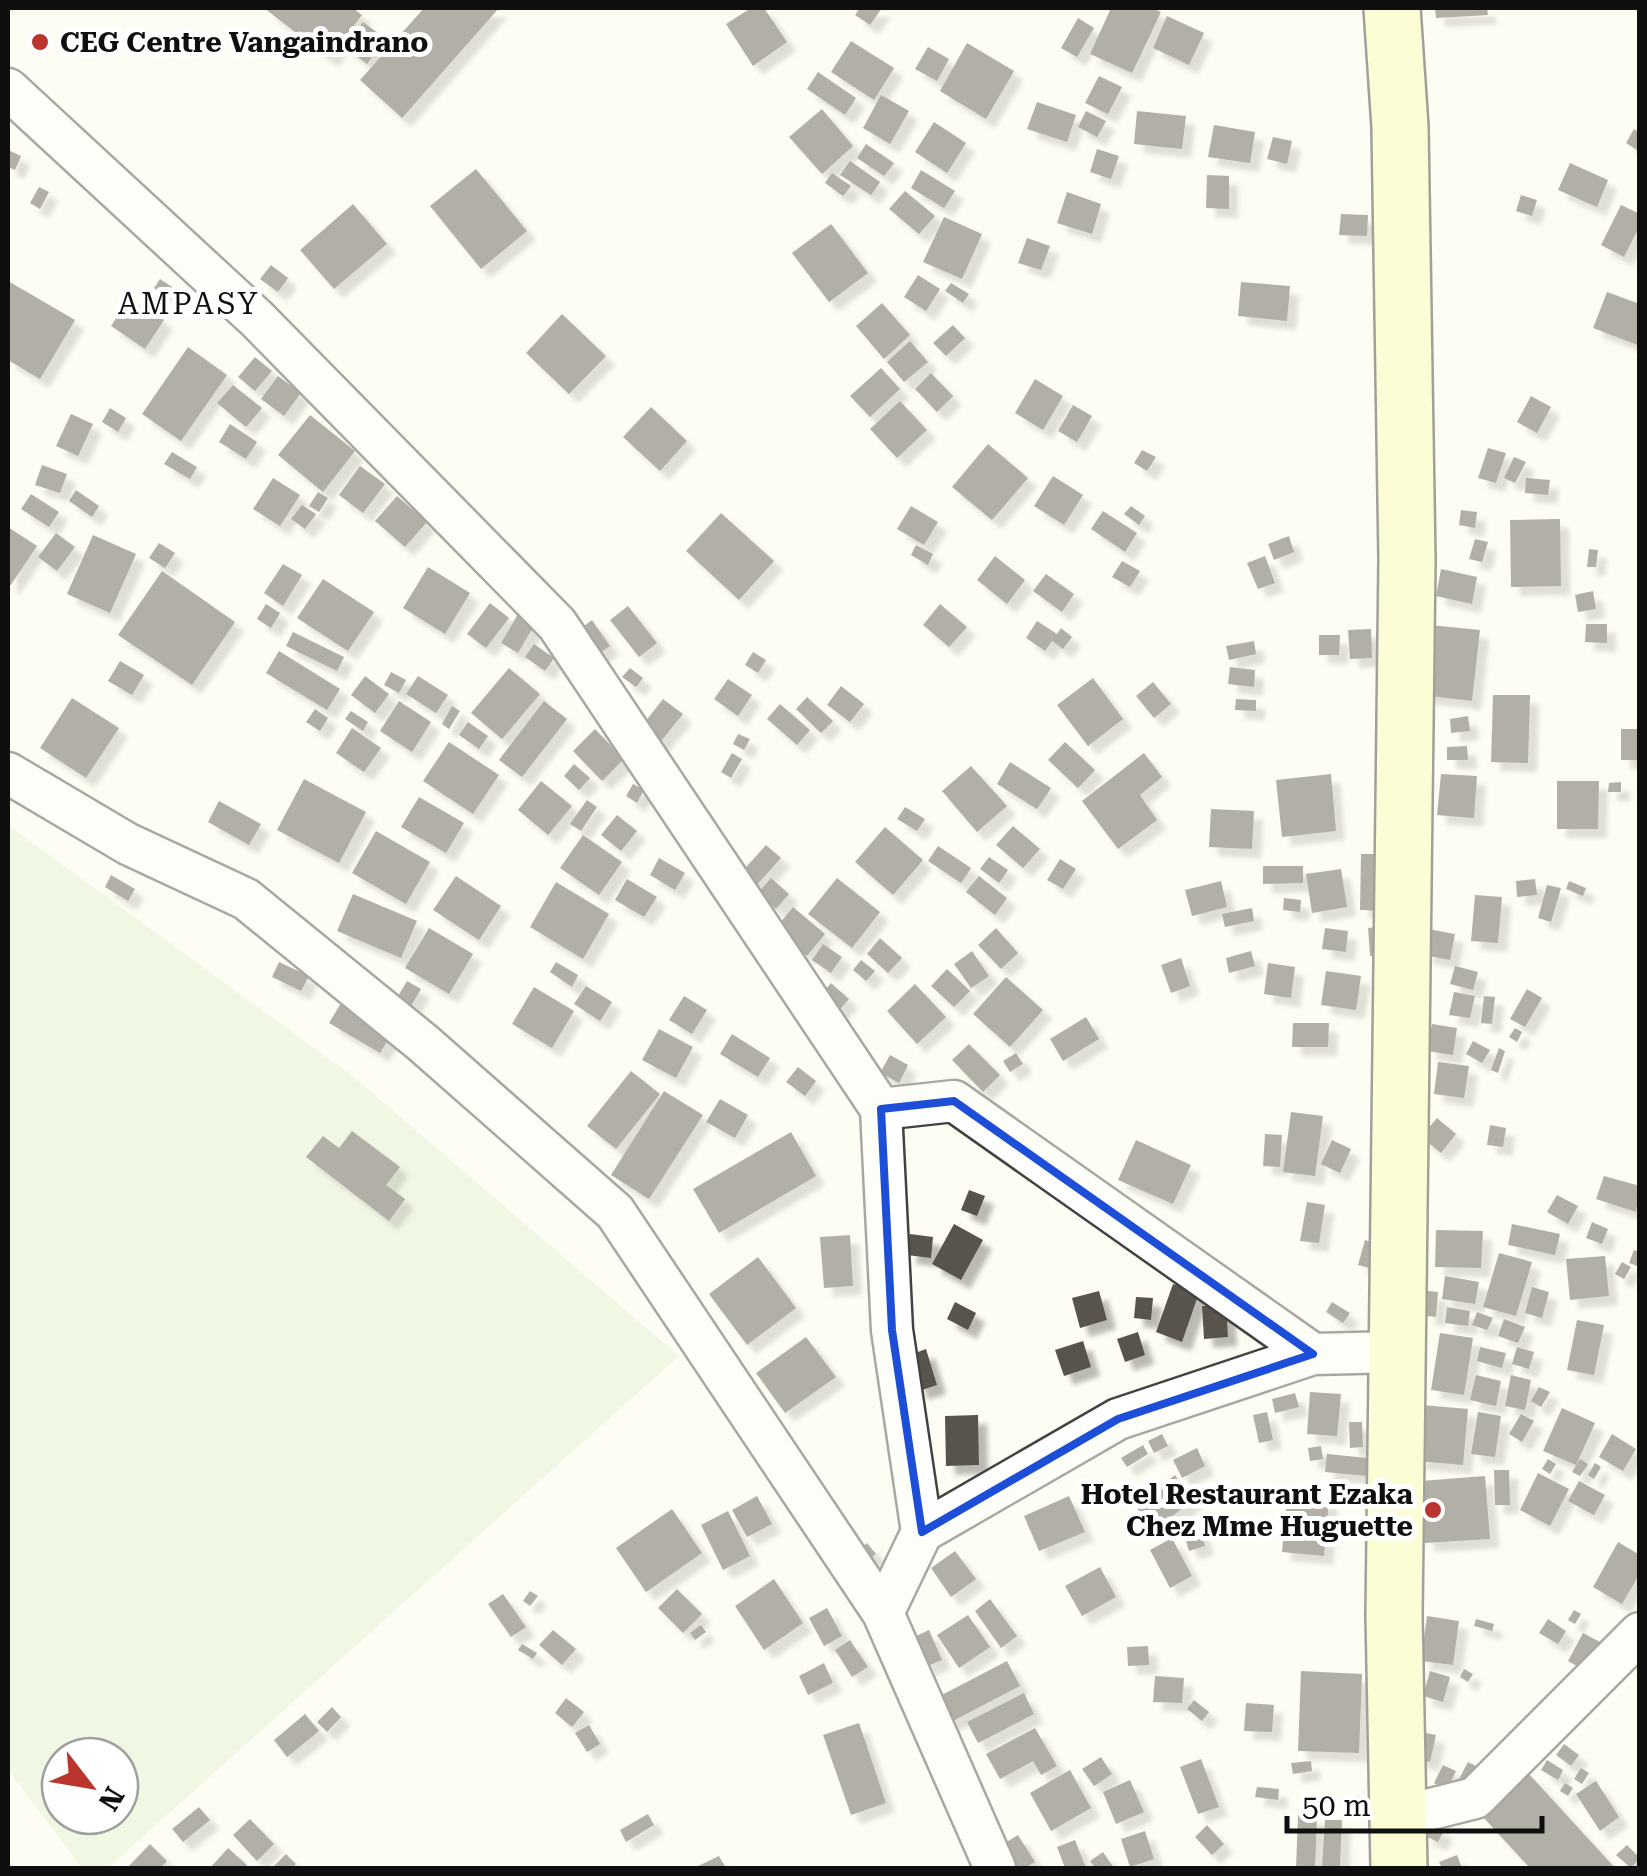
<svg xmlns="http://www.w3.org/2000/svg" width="1647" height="1876" font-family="'Roboto Serif',serif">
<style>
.pitch{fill:#e1f0ce;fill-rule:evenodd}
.building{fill:#58524c;filter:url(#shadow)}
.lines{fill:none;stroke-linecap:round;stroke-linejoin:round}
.street-casing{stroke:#424242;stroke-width:45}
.secondary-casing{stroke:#313131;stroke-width:60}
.street{stroke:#fff;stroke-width:40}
.secondary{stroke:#fbfbb1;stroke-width:55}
.marked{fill:none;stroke:#1d4ed8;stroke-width:8;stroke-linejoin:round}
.poi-dot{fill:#ba352d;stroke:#fff;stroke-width:4}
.labels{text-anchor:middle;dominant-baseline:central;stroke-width:10;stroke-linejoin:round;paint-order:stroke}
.poi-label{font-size:28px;font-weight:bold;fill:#0f0f0f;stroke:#fff;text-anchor:start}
.neighbourhood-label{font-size:30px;letter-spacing:2.5px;fill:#0f0f0f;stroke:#fff}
</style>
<defs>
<filter id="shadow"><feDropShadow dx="9" dy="9" stdDeviation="2.5" flood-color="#0004"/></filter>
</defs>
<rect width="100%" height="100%" fill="#fefdf3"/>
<!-- pitch -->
<path class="pitch" d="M8 825 355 1078 679 1356 108 1868H82L8 1770ZM60 1756H120V1816H60Z"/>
<!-- building -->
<path class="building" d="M264 8H353L362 15 329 58Z
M424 8H499L402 118 360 80Z
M751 8H764L787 42 753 66 726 24Z
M860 8H882L870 25 855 15Z
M1111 8H1152L1161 12 1132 73 1090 54Z
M1435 8H1487L1488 15 1436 18Z
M1167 16 1204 33 1189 65 1153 48Z
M1078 18 1094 28 1077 57 1061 48Z
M363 22 386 39 367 64 344 47Z
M851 41 894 68 874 100 831 72Z
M967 43 1014 71 986 119 940 91Z
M928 47 949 59 937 81 915 69Z
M818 72 856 98 845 115 807 89Z
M1099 76 1122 87 1108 114 1085 103Z
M881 95 909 111 890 144 863 128Z
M1037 102 1076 115 1067 142 1027 129Z
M822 109 853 146 822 174 789 137Z
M1086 111 1106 121 1097 137 1078 127Z
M1137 111 1186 116 1182 149 1134 144Z
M934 122 966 143 947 173 915 152Z
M1214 125 1255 132 1250 163 1208 157Z
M1634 129 1640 133V152L1626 143Z
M1273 137 1292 141 1287 164 1267 159Z
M866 144 894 163 884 176 857 158Z
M1097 149 1119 156 1111 179 1090 172Z
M8 150 21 156 15 170 8 167Z
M850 161 880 182 871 195 840 175Z
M1570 163 1608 180 1597 207 1558 190Z
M476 169 527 231 481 269 430 206Z
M921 170 955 191 944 208 911 188Z
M832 173 851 186 843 196 825 183Z
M1207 175 1229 176V209L1206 208Z
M39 187 49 192 40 209 30 203Z
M905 191 935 216 919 234 889 209Z
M1067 192 1101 204 1092 234 1057 223Z
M1521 195 1537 200 1532 216 1516 211Z
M353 204 387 244 334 289 300 250Z
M1621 205 1640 214V225L1624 257 1601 245Z
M1341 214 1368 215 1367 236 1339 235Z
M944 217 982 234 962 279 923 262Z
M831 224 868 273 829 302 792 253Z
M1027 238 1050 246 1041 270 1018 263Z
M271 265 288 278 278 292 260 279Z
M918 275 940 289 926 311 904 297Z
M160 279 183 294 177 303 154 288Z
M8 281 75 320 40 379 8 360Z
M1241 282 1290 286 1287 321 1238 316Z
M951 283 969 294 963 303 945 291Z
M1607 292 1640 304V346L1593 328Z
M129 298 164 320 145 349 111 326Z
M882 303 910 335 884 359 856 326Z
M562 314 606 356 569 394 526 353Z
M953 325 965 338 946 356 933 343Z
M910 341 928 362 904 382 887 362Z
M188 347 227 375 181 441 142 414Z
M255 357 272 371 255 391 238 377Z
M881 368 900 389 870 417 850 396Z
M931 373 953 396 937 412 915 389Z
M278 376 301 393 284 416 261 399Z
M1035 379 1063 396 1043 430 1015 413Z
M233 385 262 408 246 427 217 403Z
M1531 396 1551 407 1537 433 1517 422Z
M900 401 927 430 897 458 870 429Z
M1073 405 1092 416 1077 442 1058 431Z
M651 407 687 441 660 471 623 437Z
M110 408 126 418 118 432 102 422Z
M71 414 93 424 78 456 56 446Z
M310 415 355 451 323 492 278 455Z
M230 424 257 442 246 459 219 442Z
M988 444 1028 478 992 520 952 487Z
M1488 448 1506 453 1496 483 1478 478Z
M1142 450 1156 457 1147 471 1134 463Z
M172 452 197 467 190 479 164 464Z
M1514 457 1526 462 1515 483 1504 478Z
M42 465 67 474 60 493 35 485Z
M360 466 385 484 363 513 339 495Z
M1053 476 1083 495 1064 525 1034 506Z
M273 478 300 495 280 526 253 509Z
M1526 478 1550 480 1548 495 1525 493Z
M76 490 99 506 92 517 69 501Z
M318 492 328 498 319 512 309 506Z
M31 494 59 512 49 527 21 509Z
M397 496 427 522 405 547 375 521Z
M302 505 316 514 305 529 291 519Z
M911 506 938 522 924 545 897 529Z
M1131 506 1145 516 1139 525 1124 514Z
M1461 510 1477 512 1475 528 1459 525Z
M1103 511 1137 533 1125 552 1091 529Z
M721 513 774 561 739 600 686 551Z
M1560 519 1561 586 1511 587 1510 520Z
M8 527 37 546 10 586 8 584Z
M56 533 75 547 57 571 38 557Z
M93 535 136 554 110 613 67 594Z
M1289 536 1294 552 1274 560 1268 544Z
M1475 539 1488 542 1482 562 1469 559Z
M159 543 175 553 165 568 149 558Z
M916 545 933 554 928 565 911 555Z
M1589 549 1598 550 1596 567H1587Z
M995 556 1025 580 1007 604 977 580Z
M1265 556 1275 583 1258 589 1247 563Z
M1122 561 1140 571 1130 587 1112 577Z
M283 564 302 575 283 606 264 593Z
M428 567 470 593 445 634 403 608Z
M1441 569 1477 577 1472 604 1436 596Z
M162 571 235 622 192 685 118 635Z
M1046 574 1074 594 1062 612 1033 591Z
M323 579 374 612 348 651 297 618Z
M1593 591 1596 609 1578 612 1575 595Z
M490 603 509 618 486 648 467 634Z
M266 604 280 613 271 628 257 619Z
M940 604 967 627 949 647 923 625Z
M628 606 657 643 639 657 610 620Z
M518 614 535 624 518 653 501 643Z
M592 620 610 646 594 657 577 631Z
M1037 621 1057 634 1061 628 1072 637 1063 649 1052 641 1045 651 1026 638Z
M1586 624H1607V643L1585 642Z
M1430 625 1480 630 1472 701 1422 695Z
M1371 629 1372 658 1350 659 1348 630Z
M293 632 344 657 337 671 286 646Z
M1319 635H1340L1339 655H1319Z
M1254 641 1256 654 1229 660 1226 646Z
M534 644 554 658 545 671 525 657Z
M279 651 340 689 327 710 266 673Z
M753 652 766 660 758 673 745 665Z
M120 661 144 675 132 695 108 681Z
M1230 667 1255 670 1254 687 1228 684Z
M509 668 540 694 502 739 471 713Z
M630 668 643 678 636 687 622 677Z
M391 672 406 680 399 693 384 685Z
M365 676 389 694 375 713 351 695Z
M418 676 448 695 436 713 406 694Z
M1093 678 1123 719 1088 746 1057 705Z
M728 679 752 695 738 716 714 699Z
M1153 682 1171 704 1154 718 1136 696Z
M841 686 864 704 850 722 827 705Z
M1493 695H1530L1528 763 1491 762Z
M807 697 833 721 821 733 796 709Z
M72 698 119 728 86 778 40 748Z
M663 699 683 714 657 746 638 731Z
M1236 699 1256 700V711L1235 710Z
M399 701 431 722 412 752 380 731Z
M544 701 567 719 522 777 499 760Z
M780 704 810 730 797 745 767 719Z
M452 706 460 711 449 729 442 724Z
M315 709 328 718 320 731 306 722Z
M351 711 368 722 363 731 345 719Z
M1468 716 1470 731 1451 733 1450 719Z
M468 722 488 736 479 749 459 735Z
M352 728 381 748 364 772 336 753Z
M595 729 624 759 602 781 573 751Z
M1621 729H1640V760H1621Z
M738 734 750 739 744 750 733 744Z
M449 742 499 775 473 814 423 781Z
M1065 742 1095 770 1078 788 1048 760Z
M1467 746 1468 760H1447V747Z
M732 753 742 759 731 778 721 772Z
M1144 753 1162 777 1140 795 1157 820 1118 849 1082 801Z
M1010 762 1051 788 1037 809 997 784Z
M574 764 590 778 579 790 564 776Z
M971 766 1007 806 977 832 942 791Z
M1331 774 1336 831 1282 837 1276 780Z
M1441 774 1477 776 1474 818 1437 815Z
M304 779 366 812 339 863 277 830Z
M541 781 572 806 548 835 518 810Z
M1557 781H1599L1598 829H1557Z
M1621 782V792H1608L1609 783Z
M633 784 644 790 637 803 626 796Z
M419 797 464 823 446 853 401 827Z
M587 800 597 807 581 831 570 824Z
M219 801 261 824 249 845 208 822Z
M905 807 925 819 917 831 897 819Z
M1211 809 1254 811 1252 849 1209 847Z
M617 815 637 831 621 851 601 835Z
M1013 826 1040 849 1023 868 996 845Z
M885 827 923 860 893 895 855 862Z
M376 831 430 862 406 904 352 873Z
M583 835 622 862 599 895 560 868Z
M766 845 781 858 753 889 738 876Z
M938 846 971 868 961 883 928 861Z
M1361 854H1386L1385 911 1360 910Z
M989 857 1008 870 999 883 980 869Z
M659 858 685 873 675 890 650 875Z
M1060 859 1076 869 1063 889 1047 880Z
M1263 866H1303V883L1263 884Z
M1341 869 1347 907 1312 913 1306 874Z
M111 875 135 889 128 901 105 887Z
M456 876 501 906 479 940 433 910Z
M979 876 1007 898 995 915 966 892Z
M771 878 789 894 776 909 758 893Z
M837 878 880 912 852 948 808 914Z
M627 879 657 897 644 917 615 900Z
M1535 879 1537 895 1517 897 1516 881Z
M1221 881 1227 907 1192 916 1185 890Z
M1569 881 1586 888 1583 896 1566 889Z
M556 882 609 914 583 959 530 927Z
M1547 885 1561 888 1551 922 1538 918Z
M353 894 417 921 401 958 337 931Z
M1475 895 1502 897 1498 943 1471 941Z
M1284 898 1301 900 1300 912 1283 910Z
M793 907 825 934 807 956 775 929Z
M1252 908 1254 921 1225 927 1222 914Z
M1387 926 1389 955 1370 956 1368 928Z
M429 928 473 954 449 994 405 968Z
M996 928 1018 953 1001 969 978 945Z
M1325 928 1348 931 1346 952 1322 949Z
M1428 929 1455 934 1450 960 1424 955Z
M880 938 902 958 888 973 867 954Z
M823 944 842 957 831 973 812 960Z
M972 951 989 976 971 988 954 964Z
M1251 951 1255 966 1229 973 1226 958Z
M1181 958 1190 986 1171 993 1161 965Z
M861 960 875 971 866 981 853 970Z
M279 962 309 976 301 991 272 977Z
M556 962 578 975 572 987 550 972Z
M1268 963 1295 967 1291 998 1264 994Z
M1455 966 1478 972 1473 990 1450 984Z
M947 969 970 991 954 1007 931 986Z
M1326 971 1361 976 1356 1010 1321 1005Z
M1006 977 1043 1010 1010 1047 973 1014Z
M407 981 421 989 411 1006 397 998Z
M831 983 849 999 835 1015 817 999Z
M915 984 946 1017 917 1044 887 1011Z
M586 986 612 1002 600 1021 574 1004Z
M534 987 574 1011 552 1048 512 1024Z
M1527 989 1542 998 1525 1027 1510 1019Z
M1454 992 1475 996 1470 1018 1449 1015Z
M684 996 707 1010 692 1034 669 1020Z
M1484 996 1495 997 1492 1024 1481 1023Z
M341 1003 392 1033 380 1053 329 1023Z
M1086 1017 1099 1039 1063 1061 1050 1039Z
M1293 1023H1329L1328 1047H1292Z
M1432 1024 1457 1028 1453 1055 1427 1051Z
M1515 1028 1522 1032 1517 1042 1509 1037Z
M659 1029 693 1047 676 1078 642 1060Z
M732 1034 770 1058 758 1077 720 1054Z
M1473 1041 1490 1050 1482 1063 1466 1054Z
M969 1044 1000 1075 983 1092 952 1060Z
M1499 1048 1505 1051 1498 1073 1491 1070Z
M1016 1053 1023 1064 1010 1072 1003 1061Z
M890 1055 908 1065 899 1083 880 1073Z
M1438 1062 1469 1066 1464 1098 1434 1094Z
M798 1067 816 1081 805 1096 786 1082Z
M631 1071 660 1094 616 1149 587 1126Z
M664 1091 703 1115 649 1199 611 1175Z
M720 1099 748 1115 735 1138 706 1122Z
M1291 1112 1323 1116 1315 1176 1283 1172Z
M1437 1118 1456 1134 1441 1153 1421 1137Z
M1490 1125 1506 1128 1503 1147 1487 1145Z
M352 1131 400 1167 386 1185 405 1199 389 1221 306 1157 323 1136 339 1148Z
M791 1132 816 1176 719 1233 693 1189Z
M1265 1134 1282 1135 1280 1167 1263 1166Z
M1136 1140 1191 1165 1173 1204 1118 1180Z
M1332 1140 1351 1149 1340 1173 1321 1164Z
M1604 1176 1640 1186 1636 1212 1596 1199Z
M969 1190 985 1196 977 1216 961 1210Z
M1557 1195 1578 1206 1568 1224 1547 1212Z
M1307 1202 1325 1205 1319 1243 1300 1241Z
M1592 1222 1608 1229 1602 1244 1586 1238Z
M954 1224 983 1240 961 1280 932 1264Z
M1512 1224 1560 1234 1555 1255 1508 1245Z
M1436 1230 1483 1231 1481 1268 1435 1267Z
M910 1234 933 1237 931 1258 907 1255Z
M850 1235 853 1286 824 1288 820 1237Z
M1365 1240 1383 1246 1376 1270 1358 1265Z
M1634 1250 1640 1252V1267L1629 1263Z
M1499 1253 1532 1262 1516 1316 1483 1307Z
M1605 1256 1609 1296 1570 1300 1566 1259Z
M758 1257 796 1308 747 1345 709 1294Z
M1622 1262 1631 1267 1624 1279 1615 1274Z
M1445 1276 1479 1282 1475 1304 1442 1299Z
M1173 1284 1199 1293 1182 1342 1156 1332Z
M1532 1287 1549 1292 1542 1318 1525 1313Z
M1099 1291 1107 1320 1080 1328 1072 1298Z
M1428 1291 1438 1292 1436 1317 1426 1316Z
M1136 1297 1153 1298 1151 1320 1134 1318Z
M955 1302 976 1313 968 1330 947 1319Z
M1332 1302 1350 1313 1343 1323 1326 1312Z
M1226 1305 1228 1337 1204 1339 1202 1306Z
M1447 1307 1470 1311 1468 1326 1445 1323Z
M1477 1312 1493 1318 1487 1330 1472 1325Z
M1504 1319 1525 1327 1518 1343 1498 1336Z
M1577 1320 1604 1325 1594 1375 1567 1370Z
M1138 1332 1145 1355 1125 1362 1117 1339Z
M1440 1333 1473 1338 1464 1395 1431 1390Z
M806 1337 836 1377 785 1413 756 1373Z
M1083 1341 1091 1367 1064 1376 1055 1350Z
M1480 1347 1506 1353 1502 1368 1477 1361Z
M1517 1347 1534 1352 1529 1369 1512 1364Z
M926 1349 937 1385 919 1391 907 1356Z
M1476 1375 1501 1381 1496 1406 1470 1400Z
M1511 1375 1531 1380 1525 1410 1505 1406Z
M1539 1387 1550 1392 1541 1407 1531 1401Z
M1310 1392 1341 1394 1337 1436 1307 1434Z
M1295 1393 1299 1407 1275 1413 1272 1399Z
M1422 1405 1468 1409 1463 1465 1417 1461Z
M1562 1408 1595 1423 1576 1465 1543 1451Z
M1267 1412 1273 1440 1259 1443 1253 1415Z
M1478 1412 1501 1416 1495 1457 1471 1454Z
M1521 1414 1534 1421 1522 1442 1509 1434Z
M978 1415 979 1465 946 1466 945 1416Z
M1349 1422H1362L1363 1447 1350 1448Z
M1162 1434 1168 1446 1154 1453 1148 1441Z
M1612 1434 1636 1449 1623 1471 1599 1457Z
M1143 1445 1148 1454 1127 1467 1121 1458Z
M1321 1446 1323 1459 1310 1461 1308 1448Z
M1197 1448 1205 1466 1182 1478 1173 1460Z
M1327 1454 1368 1458 1366 1476 1325 1472Z
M1548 1459 1556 1464 1550 1474 1542 1469Z
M1580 1459 1588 1464 1580 1476 1572 1472Z
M1595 1463 1601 1467 1594 1479 1588 1475Z
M1494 1470H1509L1510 1505H1495Z
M1538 1473 1569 1489 1550 1526 1520 1510Z
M1175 1475 1193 1500 1153 1531 1135 1505Z
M1485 1476 1490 1539 1425 1543 1421 1481Z
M1579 1481 1605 1495 1594 1515 1568 1501Z
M757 1496 772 1524 747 1537 732 1510Z
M1069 1496 1085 1532 1039 1551 1024 1516Z
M1287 1497 1329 1500 1324 1556 1282 1552Z
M672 1509 702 1553 646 1592 616 1548Z
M728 1511 750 1556 723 1570 701 1525Z
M1199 1527 1205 1546 1189 1551 1183 1531Z
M1172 1538 1192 1576 1170 1588 1150 1550Z
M1618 1542 1640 1555V1573L1622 1604 1593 1587Z
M867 1543 876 1554 864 1564 856 1552Z
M955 1551 976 1579 951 1597 931 1568Z
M1100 1567 1116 1597 1082 1616 1065 1586Z
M774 1579 803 1623 764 1650 735 1606Z
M677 1589 702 1614 683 1633 658 1608Z
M530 1591 538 1596 530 1606 523 1601Z
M503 1594 526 1627 511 1637 488 1604Z
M990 1599 1017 1636 1001 1648 975 1611Z
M827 1608 842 1636 824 1646 809 1618Z
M1574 1610 1581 1614 1575 1624 1568 1620Z
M968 1615 990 1647 959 1668 937 1635Z
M1427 1616 1459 1621 1453 1665 1421 1661Z
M1476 1619 1494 1624 1492 1631 1474 1626Z
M1548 1619 1566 1631 1558 1644 1539 1633Z
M701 1625 706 1632 695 1640 690 1633Z
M553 1630 576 1649 562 1665 539 1645Z
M929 1630 942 1660 925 1667 914 1637Z
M1583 1633 1602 1643 1587 1672 1568 1661Z
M850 1640 868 1667 852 1677 835 1650Z
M522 1644 537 1653 533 1659 518 1650Z
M1148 1646 1149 1665 1128 1666 1127 1647Z
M1007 1661 1020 1686 949 1723 936 1698Z
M824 1663 833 1683 808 1695 799 1676Z
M1464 1669 1473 1674 1468 1682 1460 1677Z
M1301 1671 1362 1674 1359 1753 1298 1751Z
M1430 1671 1450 1677 1443 1702 1423 1696Z
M1155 1676 1184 1678 1182 1703 1153 1702Z
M1024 1693 1034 1714 978 1743 967 1722Z
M566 1698 584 1712 572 1727 555 1713Z
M1194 1700 1209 1712 1202 1721 1187 1709Z
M1246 1703 1274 1705 1272 1732 1244 1731Z
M332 1707 341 1717 327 1732 317 1722Z
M305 1714 319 1731 287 1757 274 1740Z
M859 1723 886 1803 851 1815 823 1735Z
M589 1725 600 1744 587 1752 575 1733Z
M1035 1728 1057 1766 1041 1775 1033 1761 1000 1779 986 1754Z
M1421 1732 1436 1735 1430 1762 1415 1758Z
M1564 1744 1579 1755 1571 1766 1556 1755Z
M1101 1757 1112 1774 1094 1786 1082 1769Z
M1201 1759 1219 1807 1198 1814 1180 1767Z
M1547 1760 1563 1770 1558 1780 1541 1770Z
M1311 1761 1312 1771 1293 1774 1291 1763Z
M1468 1762 1486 1771 1477 1789 1458 1781Z
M1443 1765 1456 1771 1447 1790 1434 1783Z
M1581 1768 1589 1773 1582 1784 1574 1779Z
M1070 1770 1091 1808 1051 1831 1030 1793Z
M1529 1774 1615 1868H1530L1483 1817Z
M1130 1780 1144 1812 1116 1824 1103 1792Z
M1596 1781 1619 1817 1600 1831 1576 1794Z
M1565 1783 1573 1788 1568 1796 1560 1791Z
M1257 1787 1279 1789 1278 1800 1255 1797Z
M1356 1796 1369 1800 1366 1811 1353 1807Z
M199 1807 210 1820 183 1842 172 1829Z
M648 1814 654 1825 626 1842 620 1830Z
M1298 1815 1317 1816 1315 1868H1296Z
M250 1819 274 1844 257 1861 233 1835Z
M1325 1820H1342L1340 1866H1322Z
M1428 1823 1444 1830 1438 1842 1423 1835Z
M1207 1825 1224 1844 1212 1855 1195 1837Z
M1145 1831 1154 1859 1130 1867 1121 1839Z
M1018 1835 1035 1862 1025 1868H1014L1000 1846Z
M1075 1840 1086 1868H1065L1057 1847Z
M150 1844 167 1861 160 1868H127Z
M1627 1845 1640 1858 1631 1868 1616 1855Z
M228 1848 247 1865 244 1868H210Z
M1103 1852 1114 1868H1095L1090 1861Z
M286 1854 296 1864 292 1868H272Z
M1457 1855 1462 1868H1442L1439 1862Z
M719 1856 726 1868H694Z"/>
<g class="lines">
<defs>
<path id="street" d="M8 89 257 319 557 624 881 1109 892 1330 922 1532 883 1613
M8 773 128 844 246 899 423 1043 615 1212 883 1613 995 1868
M881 1109 954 1101 1313 1354
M922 1532 1118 1419 1313 1354 1399 1352
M1399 1817 1475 1798 1640 1633"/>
<path id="secondary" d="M1392 8 1400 127 1407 560 1394 1615 1399 1868"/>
</defs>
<!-- street casing -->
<use href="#street" class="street-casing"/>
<!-- secondary casing -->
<use href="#secondary" class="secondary-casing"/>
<!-- street -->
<use href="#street" class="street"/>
<!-- secondary -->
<use href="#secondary" class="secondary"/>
</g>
<!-- marked area -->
<path d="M0 0H1647V1876H0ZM954 1101 1313 1354 1118 1419 922 1532 892 1330 881 1109Z" fill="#fefdf3" fill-opacity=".55" fill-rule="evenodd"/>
<path class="marked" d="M954 1101 1313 1354 1118 1419 922 1532 892 1330 881 1109Z"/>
<!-- markers -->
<g class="poi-dot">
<circle cx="40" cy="42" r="10"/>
<circle cx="1433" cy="1510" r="10"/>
</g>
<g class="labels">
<!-- poi labels -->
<g class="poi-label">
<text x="60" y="42">CEG Centre Vangaindrano</text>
<text x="1413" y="1494" text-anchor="end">Hotel Restaurant Ezaka<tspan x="1413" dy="32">Chez Mme Huguette</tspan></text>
</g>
<!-- neighbourhood labels -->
<g class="neighbourhood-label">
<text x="189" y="303">AMPASY</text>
</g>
</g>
<!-- border -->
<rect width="1647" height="1876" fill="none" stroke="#0f0f0f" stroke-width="20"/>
<!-- north arrow -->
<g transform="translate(90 1786) rotate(121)"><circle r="48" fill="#ffffff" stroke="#9f9f9f" stroke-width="2.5"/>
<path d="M0-8L18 38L0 25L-18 38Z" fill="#ba352d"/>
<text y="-15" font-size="28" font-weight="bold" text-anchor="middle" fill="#0f0f0f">N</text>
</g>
<!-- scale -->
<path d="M1287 1816v15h255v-15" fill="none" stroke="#0f0f0f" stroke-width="5"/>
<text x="1302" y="1816" font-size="30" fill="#0f0f0f" stroke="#ffffff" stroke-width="8" paint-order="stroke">50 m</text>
</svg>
